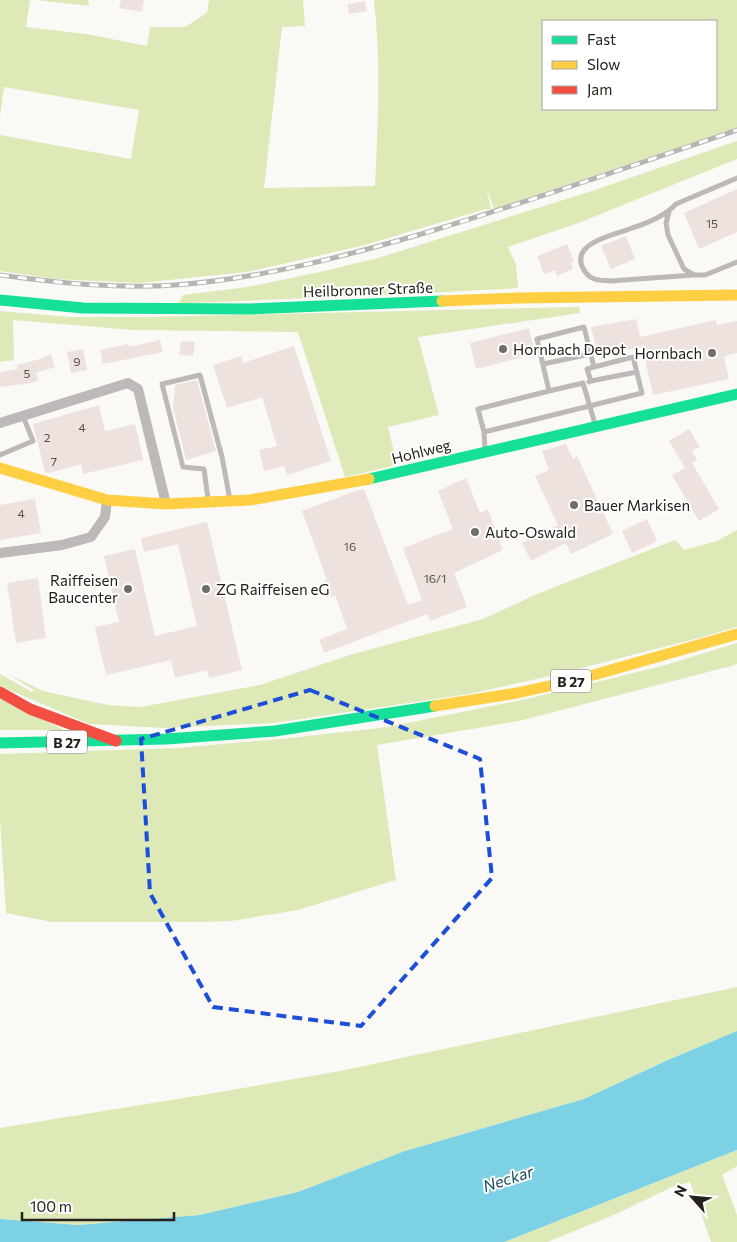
<svg xmlns="http://www.w3.org/2000/svg" width="737" height="1242" font-family="Commissioner,sans-serif">
<style>
.green{fill:#dee9b8;fill-rule:evenodd}
.water{fill:#7cd1e4}
.building{fill:#eee2df}
.lines{fill:none;stroke-linecap:round;stroke-linejoin:round}
.lane{stroke:#bdb9b9;stroke-width:5}
.street{stroke:#bdb9b9;stroke-width:10}
.fast{stroke:#16e098;stroke-width:11}
.slow{stroke:#ffcf43;stroke-width:11}
.jam{stroke:#f24e42;stroke-width:11}
.rail-casing{stroke:#b7b5b3;stroke-width:5}
.rail{stroke:#fff;stroke-width:3;stroke-dasharray:9;stroke-linecap:butt}
.marked{fill:none;stroke:#1d4ed8;stroke-width:4;stroke-dasharray:10 6;stroke-linejoin:round}
.poi-dot{fill:#706d67;stroke:#fff;stroke-width:2}
.labels{text-anchor:middle;dominant-baseline:central;stroke-width:4;stroke-linejoin:round;paint-order:stroke}
.number-label{font-size:12px;fill:#57514b}
.shield{fill:#fff;stroke:#66645f;stroke-width:1}
.shield-label{font-size:14px;font-weight:bold;fill:#25211a}
.street-label{font-size:15px;fill:#25211a;stroke:#fff}
.poi-label{font-size:15px;fill:#25211a;stroke:#fff;text-anchor:start}
.water-label{font-size:16px;font-style:italic;fill:#154a56;stroke:#fff}
</style>
<rect width="100%" height="100%" fill="#fbf9f5"/>
<!-- green -->
<path class="green" d="M0 0H30L26 27 86 34 147 46 150 27H185L207 13 209 0H303L305 26 282 27 264 188 375 186C378 125 381 61 374 0H737V128L494 209 486 187 491 209H486L365 245 247 272 140 283 56 279 0 271V135L131 159 139 110 4 87 0 117ZM716 21V109H543V21Z
M36 0H88L89 6Z
M737 141V159L581 222 508 247 516 265 518 288C405 295 291 298 178 304L183 295 248 287 324 271 378 258 589 192Z
M579 307 580 313 418 337 439 415 388 427 397 465 345 477 298 332 134 330 13 320 14 360 0 362V311L70 317H142Z
M737 530V627L699 638 550 676 469 694 274 723 165 728 89 724 0 686V674L32 692 34 690 6 673 43 691 108 705 140 707 260 685 353 654 483 619 537 594 675 540 684 550 717 541Z
M737 643V664L731 666 519 721 377 745 396 880 298 910 231 921 197 922H52L6 913 0 819V754L178 748 280 739 388 727 531 698 662 666Z
M0 698 64 730H0Z
M737 987V1031L668 1060 584 1099 405 1151 298 1192 200 1215 78 1225 0 1219V1128L226 1091 340 1071Z
M737 1150V1166L722 1175 737 1215V1242H711L690 1182 672 1187 614 1215 547 1242H504Z"/>
<!-- water -->
<path class="water" d="M737 1031V1150L504 1242H0V1219L78 1225 200 1215 298 1192 405 1151 584 1099 668 1060Z"/>
<!-- building -->
<path class="building" d="M121 0H144L142 12 119 8Z
M365 1 367 11 349 14 348 4Z
M737 189V232L699 249 684 213Z
M626 236 635 259 611 269 601 246Z
M567 244 574 261 571 263 573 269 557 276 555 270 544 274 537 256Z
M636 319 640 337 716 320 717 325 737 321V353L724 356 729 379 653 395 642 347 598 356 591 327Z
M529 328 535 354 476 369 470 343Z
M160 340 163 352 103 364 100 350 128 344 129 347Z
M181 341 195 342 193 356 179 355Z
M294 346 331 461 287 475 284 466 264 471 259 450 277 446 262 397 227 408 213 365 241 356 243 363Z
M83 349 87 370 71 373 67 352Z
M51 354 55 367 36 373 38 381 22 385V384L0 387V372L18 369 17 365 40 359Z
M197 380 216 451 186 460 173 408 175 385Z
M99 405 105 431 135 424 143 460 83 474 81 464 49 473 45 472 33 424Z
M689 429 700 447 692 451 697 460 692 463 719 509 699 521 672 475 685 468 669 441Z
M566 444 573 459 577 456 613 534 571 554 566 543 531 561 522 543 558 525 535 476 549 470 542 451Z
M466 478 480 513 488 509 503 550 454 573 467 607 430 621 427 614 324 653 319 640 347 629 335 595 330 597 324 581 327 580 302 511 355 491 364 489 408 605 422 600 403 548 453 529 438 491Z
M35 499 41 533 0 540V505Z
M647 519 657 541 632 553 622 531Z
M207 522 242 670 209 678 207 670 175 678 171 660 106 675 95 627 119 622 104 556 135 549 155 636 197 626 178 544 144 552 141 538Z
M38 578 46 638 16 643 7 583Z"/>
<g class="lines">
<!-- lane -->
<path class="lane" d="M669 212 666 223 668 235 684 269 694 275H705L737 262
M694 275 610 281C601 280 592 281 586 273 564 243 616 235 632 228 648 223 665 216 676 204L737 178
M584 327 594 367 633 357 642 393 484 432 478 409 549 391 537 339Z
M543 364 590 354
M591 381 637 372
M589 382 591 381 587 369 594 367
M549 391 583 383 595 424
M484 432 485 449
M0 455 33 441 23 416
M208 499 204 469 183 467 162 384 200 375 222 457 230 500"/>
<!-- street -->
<path class="street" d="M0 423 128 383 138 389 166 504
M0 553 62 545 91 537 105 517 107 500"/>
<!-- fast -->
<path class="fast" d="M0 300 83 308 249 309 442 301
M369 479 737 394
M0 743 166 739 275 731 435 706"/>
<!-- slow -->
<path class="slow" d="M442 301 518 298 737 295
M0 468 107 500 166 504 250 500 369 479
M435 706 517 693 576 680 737 634"/>
<!-- jam -->
<path class="jam" d="M0 692 30 709 116 741"/>
<defs>
<path id="rail" d="M0 275C58 283 117 289 175 285 258 279 338 258 418 235 525 203 631 166 737 130"/>
</defs>
<!-- rail casing -->
<use href="#rail" class="rail-casing"/>
<!-- rail -->
<use href="#rail" class="rail"/>
</g>
<!-- marked area -->
<path class="marked" d="M310 690 480 759 492 878 361 1026 213 1007 150 893 141 739Z"/>
<!-- markers -->
<g class="poi-dot">
<circle cx="503" cy="349" r="5"/>
<circle cx="712" cy="353" r="5"/>
<circle cx="574" cy="505" r="5"/>
<circle cx="475" cy="532" r="5"/>
<circle cx="128" cy="589" r="5"/>
<circle cx="206" cy="589" r="5"/>
</g>
<g class="labels">
<!-- number labels -->
<g class="number-label">
<text x="712" y="223">15</text>
<text x="77" y="361">9</text>
<text x="27" y="373">5</text>
<text x="82" y="427">4</text>
<text x="47" y="437">2</text>
<text x="54" y="461">7</text>
<text x="21" y="513">4</text>
<text x="350" y="546">16</text>
<text x="435" y="578">16/1</text>
</g>
<!-- shield labels -->
<g class="shield">
<rect x="551" y="669.5" width="40" height="23" rx="4"/>
<rect x="47" y="730.5" width="40" height="23" rx="4"/>
</g>
<g class="shield-label">
<text x="571" y="681">B 27</text>
<text x="67" y="742">B 27</text>
</g>
<!-- street labels -->
<g class="street-label">
<text transform="translate(368 289) rotate(-2)">Heilbronner Straße</text>
<text transform="translate(421 451) rotate(-14)">Hohlweg</text>
</g>
<!-- poi labels -->
<g class="poi-label">
<text x="513" y="349">Hornbach Depot</text>
<text x="702" y="353" text-anchor="end">Hornbach</text>
<text x="584" y="505">Bauer Markisen</text>
<text x="485" y="532">Auto-Oswald</text>
<text x="118" y="580" text-anchor="end">Raiffeisen<tspan x="118" dy="17">Baucenter</tspan></text>
<text x="216" y="589">ZG Raiffeisen eG</text>
</g>
<!-- water labels -->
<g class="water-label">
<text transform="translate(508 1178) rotate(-18)">Neckar</text>
</g>
</g>
<!-- legend -->
<rect x="542" y="20" width="175" height="90" fill="#ffffff" stroke="#a8a6a3"/>
<rect x="552" y="36" width="25" height="8" fill="#16e098" stroke="#a8a6a3"/>
<text x="587" y="45" font-size="15" fill="#25211a">Fast</text>
<rect x="552" y="61" width="25" height="8" fill="#ffcf43" stroke="#a8a6a3"/>
<text x="587" y="70" font-size="15" fill="#25211a">Slow</text>
<rect x="552" y="86" width="25" height="8" fill="#f24e42" stroke="#a8a6a3"/>
<text x="587" y="95" font-size="15" fill="#25211a">Jam</text>
<!-- north arrow -->
<g transform="translate(692 1197) rotate(297)" stroke="#ffffff" stroke-width="4" paint-order="stroke">
<path d="M0-4L9 19L0 12L-9 19Z" fill="#25211a"/>
<text y="-8" font-size="14" font-weight="bold" text-anchor="middle" fill="#25211a">N</text>
</g>
<!-- scale -->
<path d="M22 1212v8h152v-8" fill="none" stroke="#25211a" stroke-width="2.5"/>
<text x="30" y="1212" font-size="15" fill="#25211a" stroke="#ffffff" stroke-width="4" paint-order="stroke">100 m</text>
</svg>
